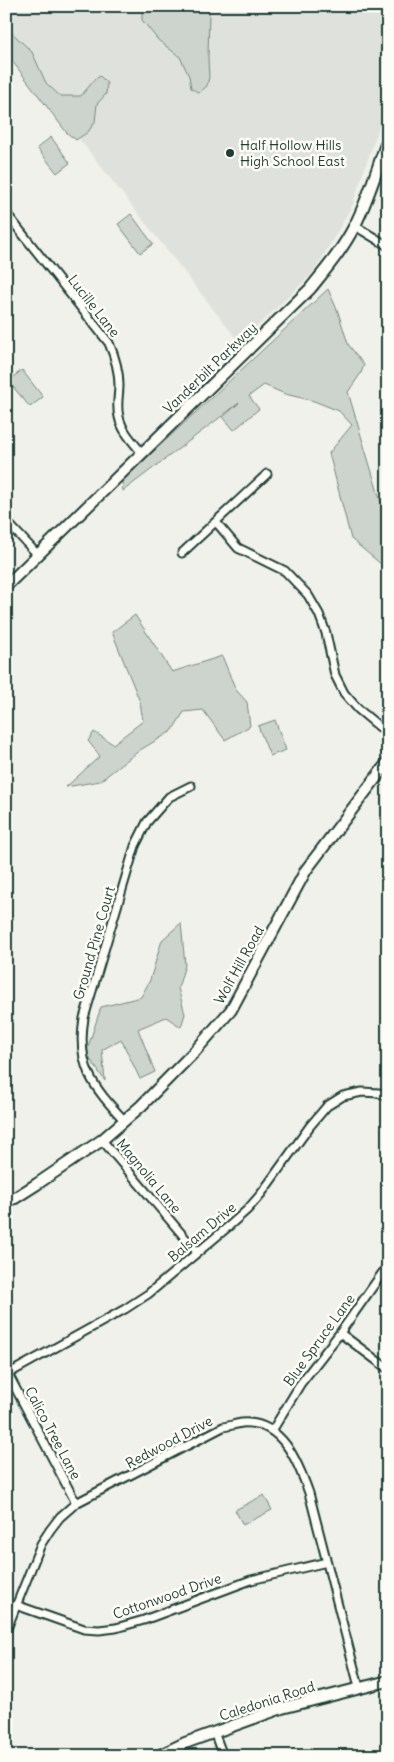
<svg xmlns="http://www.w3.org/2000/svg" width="394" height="1762" font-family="Delius,sans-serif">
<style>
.built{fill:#dfe2dc}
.green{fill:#cdd3cd;stroke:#768880}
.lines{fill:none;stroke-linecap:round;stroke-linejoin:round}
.street-casing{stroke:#1f3d34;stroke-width:11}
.secondary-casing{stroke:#1f3d34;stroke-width:14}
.street{stroke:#fdfcf7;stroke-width:7}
.secondary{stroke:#fdfcf7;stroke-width:10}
.poi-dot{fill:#1f3d34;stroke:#fdfcf7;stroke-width:2}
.labels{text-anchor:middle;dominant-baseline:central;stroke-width:5;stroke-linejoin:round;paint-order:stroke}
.poi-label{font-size:14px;fill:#1f3d34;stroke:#fdfcf7;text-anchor:start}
.street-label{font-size:14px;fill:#1f3d34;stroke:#fdfcf7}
</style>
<rect width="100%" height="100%" fill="#f0f1eb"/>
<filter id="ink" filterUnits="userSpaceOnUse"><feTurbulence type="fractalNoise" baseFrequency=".02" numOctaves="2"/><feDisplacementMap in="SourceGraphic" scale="10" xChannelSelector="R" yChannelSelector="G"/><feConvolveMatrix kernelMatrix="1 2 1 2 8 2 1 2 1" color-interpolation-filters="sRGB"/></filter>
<g filter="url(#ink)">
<!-- built -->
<path class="built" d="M6 6H388V100L352 206 314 272 240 343 6 46Z"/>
<!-- green -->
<path class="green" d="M142 6H207L209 10 208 59 209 77 207 86 199 93 191 88 189 76 180 57 158 40 142 20Z
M6 27 32 52 46 83 60 96H81L95 79 100 76 107 83 106 94 97 104 95 122 88 132 76 140 67 133 6 53Z
M51 137 70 163 57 173 37 148Z
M131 214 153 244 140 253 118 224Z
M328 289 338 312 348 344 364 365 361 373 348 392 382 506 388 513V570L351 539 329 453 352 425 339 411 314 401 285 394 264 385 249 396 259 409 234 430 223 417 239 403 123 491 122 481Z
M22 370 43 397 30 407 8 381Z
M135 615 172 672 222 656 236 690 247 702 250 726 225 740 203 710 184 712 172 731 140 750 100 781 66 787 100 756 88 741 94 732 113 744 143 721 140 702 112 632Z
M275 720 286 750 270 756 258 726Z
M181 923 185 965 178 988 185 1014 181 1027 166 1017 138 1029 155 1072 140 1079 121 1039 102 1050 105 1081 86 1053 101 1007 141 997 150 980 162 940Z
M264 1495 272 1510 243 1525 235 1510Z"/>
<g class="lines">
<defs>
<path id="street" d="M6 213 109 343C115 357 119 370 119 385 119 396 116 406 119 417 122 431 133 442 142 453
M355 226 388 246
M6 521 38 555
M216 522 238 548 285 571 308 595 319 614 326 633 335 675 344 693 358 709 388 734
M182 553 267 474
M124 1120C93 1087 76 1066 84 1018L135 846 147 822 169 797 191 786
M102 1140 197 1252
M340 1333 388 1369
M8 1374 76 1503
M6 1375 125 1309 148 1294 229 1226 247 1210 261 1194 310 1126 327 1106 343 1096 362 1092 379 1093 388 1097
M272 1431 301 1383 340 1333 388 1265
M16 1605 84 1629 99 1630 116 1628 144 1620 251 1580 327 1562
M6 1631 41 1544 50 1530 60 1517 76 1503 223 1427C229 1426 236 1424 242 1423 282 1420 298 1462 309 1493L359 1687
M214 1732 223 1756"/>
<path id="secondary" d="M6 586 310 289C326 269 343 249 355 225 369 198 377 168 388 139
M6 1201 15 1198 37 1184 102 1140 141 1106 196 1050 231 1010 306 870 388 762
M158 1756 185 1743 282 1708 388 1681"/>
</defs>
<!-- street casing -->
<use href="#street" class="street-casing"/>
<!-- secondary casing -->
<use href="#secondary" class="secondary-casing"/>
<!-- street -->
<use href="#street" class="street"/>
<!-- secondary -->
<use href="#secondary" class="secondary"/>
</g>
</g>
<!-- markers -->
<circle class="poi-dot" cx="230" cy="153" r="5"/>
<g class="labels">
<!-- poi labels -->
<g class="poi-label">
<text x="240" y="145">Half Hollow Hills<tspan x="240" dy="16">High School East</tspan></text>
</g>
<!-- street labels -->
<g class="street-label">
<text transform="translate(94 306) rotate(52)">Lucille Lane</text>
<text transform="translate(210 368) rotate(-44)">Vanderbilt Parkway</text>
<text transform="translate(94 943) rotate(-74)">Ground Pine Court</text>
<text transform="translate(239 965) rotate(-61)">Wolf Hill Road</text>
<text transform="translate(149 1176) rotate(50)">Magnolia Lane</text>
<text transform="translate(202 1232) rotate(-40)">Balsam Drive</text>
<text transform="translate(319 1340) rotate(-54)">Blue Spruce Lane</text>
<text transform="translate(53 1433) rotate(62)">Calico Tree Lane</text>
<text transform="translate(169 1442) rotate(-28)">Redwood Drive</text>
<text transform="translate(167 1596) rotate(-19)">Cottonwood Drive</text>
<text transform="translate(267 1701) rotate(-18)">Caledonia Road</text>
</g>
</g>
<!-- margin -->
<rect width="394" height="1762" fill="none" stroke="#fdfcf7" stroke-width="25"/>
<rect x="12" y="12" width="369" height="1737" fill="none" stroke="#1f3d34" stroke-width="2" filter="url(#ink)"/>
</svg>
